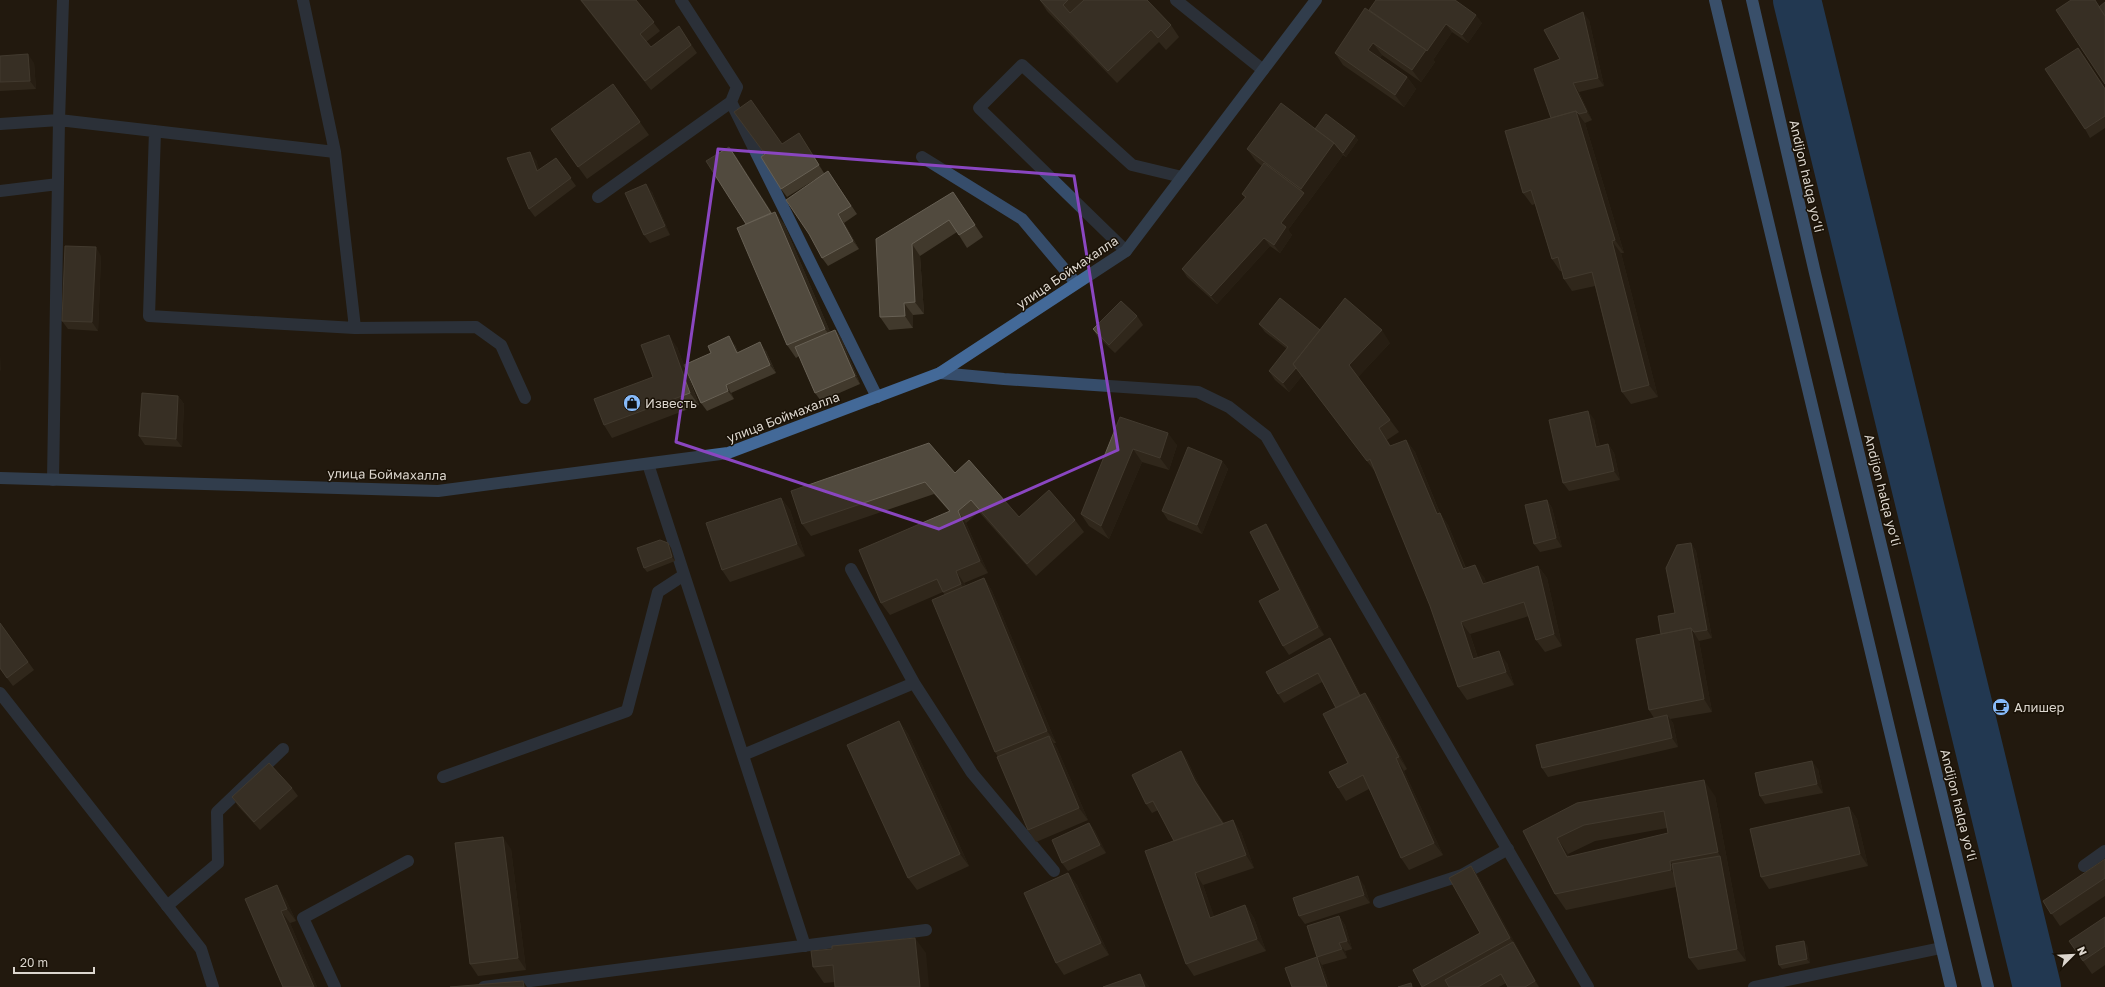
<svg xmlns="http://www.w3.org/2000/svg" width="2105" height="987" font-family="'Golos Text',sans-serif">
<style>
.lines{fill:none;stroke-linecap:round;stroke-linejoin:round}
.river{stroke:#225ea3;stroke-width:48}
.lane{stroke:#364d6b;stroke-width:12}
.street{stroke:#364d6b;stroke-width:12}
.secondary{stroke:#436998;stroke-width:12}
.highway{stroke:#5691da;stroke-width:12}
.wall{fill:#41392c;fill-rule:evenodd}
.shaded-wall{fill:#2d2519}
.building{fill:#514a3e;stroke:#676054;fill-rule:evenodd}
.marked{fill:none;stroke:#8a46c1;stroke-width:3;stroke-linejoin:round}
.labels{text-anchor:middle;dominant-baseline:central;stroke-width:3;stroke-linejoin:round;paint-order:stroke}
.street-label{font-size:13px;fill:#dcd6ce;stroke:#191106}
.poi-label{font-size:13px;fill:#dcd6ce;stroke:#191106;text-anchor:start}
</style>
<rect width="100%" height="100%" fill="#221a0e"/>
<g class="lines">
<!-- river -->
<path class="river" d="M1797 0 2037 987"/>
<!-- lane -->
<path class="lane" d="M681 0 737 87 731 102 877 397
M1176 0 1263 70
M0 124 59 120 63 0
M155 131 149 316 355 328 335 152 303 0
M922 157 1022 219 1076 283
M0 191 58 184
M598 197 731 102
M1126 251 979 108 1022 65 1132 165 1182 177
M355 328 476 327 501 345 525 398
M648 464 805 946
M53 480 59 120 335 152
M851 569 914 683
M743 755 914 683 972 773 1054 871
M443 777 627 711 658 592 684 575
M1379 902 1462 875 1508 849
M167 906 218 863 217 812 283 749
M335 987 303 918 408 861
M484 987 926 930"/>
<!-- street -->
<path class="street" d="M940 373 1004 379 1198 392 1229 407 1266 436 1588 987
M0 693 201 949 213 987
M2084 866 2105 851
M1754 987 1941 948"/>
<!-- secondary -->
<path class="secondary" d="M0 478 438 491 728 453 940 373 1126 251 1316 0"/>
<!-- highway -->
<path class="highway" d="M1715 0 1951 987
M1752 0 1815 273 1988 987"/>
</g>
<!-- wall -->
<path class="wall" d="M580 0H636L660 31 646 42 651 47 684 34 697 53 651 90Z
M1040 0H1147L1171 25 1179 37 1166 50 1159 42 1117 83 1047 11Z
M1369 10 1482 23 1468 43 1452 32 1433 60 1435 62 1421 82 1382 55 1380 58 1407 77 1416 89 1404 107 1343 65 1335 53Z
M1589 20 1604 86 1579 92 1592 120 1585 123 1624 253H1621L1658 397 1631 404 1622 392 1595 286 1572 291 1564 279 1562 271H1560L1552 259 1535 204 1532 205 1523 193 1551 118 1560 59Z
M0 56 34 63 36 89 0 91Z
M2084 56 2105 88V128L2090 138 2085 129Z
M613 84 649 135 587 179 560 142Z
M1315 129 1355 136 1358 140 1346 157 1343 155 1288 230 1292 235 1280 253 1270 246 1217 304 1187 277 1182 269 1245 198 1242 194 1262 166 1256 161 1247 149Z
M799 133 824 173 828 171 857 214 844 223 859 249 828 266 822 258 816 179 787 197 781 189 782 144Z
M735 155 772 213 784 224 830 332 835 330 841 338 860 384 821 401 815 393 799 356 796 358 787 345Z
M556 158 576 186 535 217 529 209 536 160 539 170Z
M652 192 670 235 650 243 644 235Z
M961 204 983 237 967 248 957 232 920 256 924 314 913 315V328L889 330 880 317 876 239Z
M101 256 98 331 68 329 62 321Z
M1137 316 1143 325 1115 353 1098 337 1093 329Z
M1259 324 1320 330 1390 343 1358 377 1399 432 1387 440 1391 446 1406 440 1415 452 1440 513 1448 525 1466 568 1484 577 1486 583 1538 566 1547 578 1562 646 1545 652 1536 640 1529 616 1470 634 1478 658 1507 663 1514 685 1467 700 1458 687 1430 606 1376 473 1302 376 1289 392 1275 380 1269 371 1287 349 1265 332Z
M735 345 738 352 766 351 776 373 731 393 734 399 707 411 701 403 686 370 699 405 612 438 604 425 653 377 677 347 684 365Z
M178 396 184 404 182 447 145 445 139 436Z
M1120 417 1177 445 1169 470 1142 462 1109 539 1089 526 1081 514Z
M1594 419 1600 446 1608 444 1614 453 1620 480 1569 491 1563 483Z
M1222 461 1228 469 1202 534 1168 520 1162 511Z
M955 473 1019 517 1075 520 1084 532 1036 576 979 512 966 523 988 573 964 583 966 586 984 578 992 591 1056 743H1054L1057 748 1088 820 1036 842 1028 830 998 757 995 752 945 595 943 592 890 615 881 603 949 511 934 494 811 536 802 524 791 491Z
M781 498 790 510 805 556 730 582 722 570Z
M1547 500 1552 508 1562 547 1540 552 1534 544Z
M1266 524 1271 532 1324 635 1289 655 1283 646 1280 590Z
M668 543 671 548 675 561 647 572 644 568Z
M1691 543 1696 551 1712 638 1699 641 1712 712 1670 719 1673 723 1678 747 1548 777 1542 768 1654 718 1649 710 1661 634 1675 613Z
M0 623 34 670 13 686 0 669Z
M1330 638 1335 646 1361 695 1365 693 1374 705 1407 769 1404 771 1443 855 1409 870 1401 858 1369 789 1346 801 1338 788 1348 763 1336 708 1322 682 1284 703 1278 694Z
M899 721 908 734 969 866 917 890 908 878Z
M1181 751 1187 760 1201 789 1224 823 1241 832 1254 868 1203 885 1214 917 1245 905 1254 918 1266 951 1194 976 1186 964 1174 841 1158 810 1152 813 1146 804Z
M1818 769 1823 793 1765 804 1760 796Z
M292 788 298 796 260 830 238 806 232 797Z
M1715 796 1746 961 1698 970 1689 958 1676 887 1566 910 1555 894 1523 831ZM1667 828 1668 833 1569 857 1568 854 1595 841Z
M1849 807 1857 819 1868 866 1769 889 1761 877Z
M1089 823 1095 831 1106 853 1068 871 1062 863Z
M511 849 526 970 478 976 470 964Z
M2105 859V896L2060 926 2043 901Z
M1471 866 1479 878 1539 987H1508L1506 983 1499 987H1423L1480 933Z
M1068 873 1077 885 1109 955 1064 975 1056 963Z
M1364 885 1370 903 1305 924 1299 916Z
M285 898 296 921 290 923 317 987H283L245 899Z
M1339 916 1345 925 1352 949 1345 951 1347 958 1322 965 1330 987H1292L1317 957Z
M2105 917V965L2092 974 2069 941Z
M1807 945 1810 963 1782 969 1779 965Z
M926 953 835 982 824 983 813 967Z"/>
<!-- shaded-wall -->
<path class="shaded-wall" d="M1583 12 1589 20 1604 86 1598 78Z
M1476 15 1482 23 1468 43 1462 35Z
M1446 24 1452 32 1433 60 1435 62 1421 82 1412 70 1426 50Z
M1373 43 1382 55 1377 62 1368 50Z
M28 54 34 63 36 89 30 81Z
M1407 77 1416 89 1404 107 1395 95Z
M1573 83 1579 92 1592 120 1587 112Z
M1576 111 1585 123 1624 253 1615 240Z
M799 133 805 142 825 174 819 165Z
M1355 136 1358 140 1346 157 1343 153Z
M1334 143 1343 155 1288 230 1292 235 1280 253 1274 245 1281 223 1304 193 1301 189Z
M729 147 735 155 779 225 773 217Z
M530 152 536 160 543 180 537 171Z
M646 184 652 192 670 235 665 226Z
M775 212 784 224 834 341 825 329Z
M838 214 844 223 859 249 853 241Z
M1264 238 1270 246 1217 304 1211 296Z
M1612 241 1621 253 1658 397 1649 385Z
M912 244 920 256 924 314 915 302Z
M96 247 101 256 98 331 92 322Z
M904 303 913 315V328L905 316Z
M835 330 841 338 860 384 855 376Z
M1382 330 1390 343 1358 377 1349 365Z
M669 335 677 347 699 405 690 393Z
M729 336 735 345 742 361 737 353Z
M760 342 766 351 776 373 770 365Z
M0 355 1 371 0 370Z
M1296 368 1302 376 1289 392 1283 383Z
M726 385 731 393 734 399 728 391Z
M178 396 184 404 182 447 176 439Z
M1588 411 1594 419 1602 455 1596 447Z
M1168 433 1177 445 1169 470 1160 458Z
M1406 440 1415 452 1445 526 1437 514Z
M1608 444 1614 453 1620 480 1614 471Z
M1133 449 1142 462 1109 539 1101 526Z
M1222 461 1228 469 1202 534 1197 525Z
M781 498 790 510 805 556 797 544Z
M1547 500 1552 508 1562 547 1556 538Z
M958 511 966 523 988 573 980 561Z
M1440 513 1448 525 1471 582 1463 569Z
M1266 524 1271 532 1324 635 1318 627Z
M668 543 671 548 675 561 672 557Z
M1691 543 1696 551 1712 638 1707 630Z
M1475 565 1484 577 1491 597 1483 584Z
M1538 566 1547 578 1562 646 1554 634Z
M956 571 964 583 970 597 961 584Z
M984 578 992 591 1056 743 1047 731Z
M1461 622 1470 634 1482 671 1473 659Z
M1691 628 1699 641 1712 712 1704 699Z
M1330 638 1335 646 1368 708 1362 700Z
M1499 651 1507 663 1514 685 1506 672Z
M1365 693 1374 705 1407 769 1399 757Z
M1667 715 1673 723 1678 747 1672 738Z
M899 721 908 734 969 866 960 854Z
M1049 736 1057 748 1088 820 1079 808Z
M1181 751 1187 760 1201 789 1232 836 1195 781Z
M1396 758 1404 771 1443 855 1434 843Z
M1812 761 1818 769 1823 793 1817 784Z
M1704 780 1715 796 1746 961 1737 949 1720 856 1718 852Z
M1849 807 1857 819 1868 866 1860 854Z
M1233 820 1241 832 1254 868 1246 855Z
M1089 823 1095 831 1106 853 1100 845Z
M503 837 511 849 526 970 518 958Z
M1557 838 1568 854 1578 873 1567 857Z
M1670 861 1681 876 1682 886 1671 870Z
M1471 866 1479 878 1519 950 1510 938Z
M1068 873 1077 885 1109 955 1101 943Z
M1195 873 1203 885 1219 930 1210 918Z
M1358 876 1364 885 1370 903 1364 895Z
M277 885 285 898 296 921 287 909Z
M1245 905 1254 918 1266 951 1257 939Z
M281 911 290 923 317 987H314Z
M1339 916 1345 925 1352 949 1347 941Z
M915 938 926 953 929 987H920Z
M1804 941 1807 945 1810 963 1807 959Z
M1513 942 1519 950 1539 987 1535 981Z
M1339 943 1345 951 1347 958 1342 949Z
M1317 957 1322 965 1330 987H1327Z
M1140 974 1149 986V987H1145Z
M523 981 527 987H524Z"/>
<!-- building -->
<path class="building" d="M581 0H636L654 22 640 34 651 47 679 26 691 45 645 81Z
M1040 0H1068L1063 5 1070 13 1084 0H1147L1171 25 1158 38 1151 30 1108 71Z
M1376 0H1455L1476 15 1462 35 1446 24 1427 51 1426 50 1369 10Z
M2071 0H2095L2105 16V84L2056 10Z
M2105 2V16L2099 7Z
M1365 8 1426 50 1412 70 1373 43 1368 50 1407 77 1395 95 1335 53Z
M1583 12 1598 78 1573 83 1587 112 1579 114 1576 111 1551 118 1534 69 1560 59 1544 30Z
M2078 48 2105 89V116L2085 129 2045 69Z
M28 54 30 81 0 82V56Z
M613 84 640 122 578 167 551 129Z
M751 100 782 144 799 133 819 165 781 189 761 157 765 154 734 112Z
M1281 103 1334 143 1301 189 1247 149Z
M1576 111 1615 240 1612 241 1649 385 1622 392 1592 272 1564 279 1558 257 1552 259 1531 190 1523 193 1505 131Z
M1326 114 1355 136 1343 153 1340 150 1334 143 1315 129Z
M729 147 771 213 746 224 706 161Z
M530 152 537 171 556 158 571 178 529 209 507 158Z
M1264 163 1304 193 1281 223 1286 227 1274 245 1264 238 1211 296 1182 269 1246 197 1242 194Z
M828 171 851 206 838 214 853 241 822 258 809 234 786 200Z
M646 184 665 226 644 235 625 193Z
M953 192 975 225 959 235 949 220 912 244 915 302 904 303 905 316 880 317 876 239Z
M775 212 825 329 787 345 737 228Z
M65 246 96 247 92 322 62 321Z
M1280 298 1320 330 1293 364 1296 368 1283 383 1269 371 1288 347 1259 324Z
M1345 298 1382 330 1349 365 1390 420 1379 428 1390 446 1406 440 1437 514 1440 513 1463 569 1475 565 1483 584 1538 566 1554 634 1536 640 1524 602 1461 622 1473 659 1499 651 1506 672 1458 687 1430 606 1370 459 1367 461 1293 364Z
M1121 301 1137 316 1109 345 1093 329Z
M835 330 855 376 815 393 795 347Z
M669 335 690 393 604 425 594 399 653 377 641 345Z
M729 336 737 353 760 342 770 365 726 385 728 391 701 403 684 365 711 353 708 346Z
M142 393 178 396 176 439 139 436Z
M1588 411 1596 447 1608 444 1614 471 1563 483 1549 420Z
M1120 417 1168 433 1160 458 1133 449 1101 526 1081 514Z
M929 443 955 473 969 460 1019 517 1049 490 1075 520 1027 564 971 500 958 511 980 561 956 571 961 584 943 592 937 579 881 603 859 550 950 511 925 482 802 524 791 491Z
M1188 447 1222 461 1197 525 1162 511Z
M781 498 797 544 722 570 706 523Z
M1547 500 1556 538 1534 544 1525 505Z
M1266 524 1318 627 1283 646 1259 601 1280 590 1250 532Z
M660 540 668 543 672 557 644 568 637 548Z
M1691 543 1707 630 1694 632 1691 628 1661 634 1658 616 1675 613 1666 568 1677 545Z
M984 578 1047 731 995 752 932 600Z
M0 623 28 662 7 678 0 668Z
M1691 628 1704 699 1649 710 1636 639Z
M1330 638 1360 696 1336 708 1318 673 1278 694 1266 672Z
M1365 693 1399 757 1396 758 1434 843 1401 858 1363 775 1338 788 1329 772 1348 763 1323 714Z
M1667 715 1672 738 1542 768 1536 745Z
M899 721 960 854 908 878 847 745Z
M1049 736 1079 808 1028 830 997 757Z
M1181 751 1195 781 1223 824 1174 841 1153 801 1146 804 1132 775Z
M1812 761 1817 784 1760 796 1755 773Z
M269 763 292 788 254 822 232 797Z
M1704 780 1718 852 1670 861 1671 870 1555 894 1523 831 1577 803ZM1664 811 1668 833 1567 857 1557 838 1584 825Z
M1849 807 1860 854 1761 877 1750 829Z
M1233 820 1246 855 1195 873 1210 918 1245 905 1257 939 1186 964 1145 851Z
M1089 823 1100 845 1062 863 1052 840Z
M503 837 518 958 470 964 455 843Z
M1720 856 1737 949 1689 958 1672 864Z
M2105 859V878L2051 914 2043 901Z
M1471 866 1510 938 1422 987 1413 970 1480 933 1449 878Z
M1068 873 1101 943 1056 963 1024 893Z
M1358 876 1364 895 1299 916 1293 898Z
M277 885 287 909 281 911 314 987H283L245 899Z
M1339 916 1347 941 1339 943 1342 949 1317 957 1307 926Z
M2105 917V946L2083 961 2069 941Z
M915 938 920 987H835L833 965 813 967 811 951 832 949V946Z
M1804 941 1807 959 1779 965 1776 946Z
M1513 942 1535 981 1525 987H1508L1501 974 1478 987H1449L1445 980Z
M1317 957 1327 987H1292L1285 968Z
M1140 974 1145 987H1103Z
M523 981 524 987H450Z
M1411 983 1412 987H1398Z"/>
<!-- marked area -->
<path d="M0 0H2105V987H0ZM718 149 1074 176 1118 450 939 529 676 442Z" fill="#221a0e" fill-opacity=".55" fill-rule="evenodd"/>
<path class="marked" d="M718 149 1074 176 1118 450 939 529 676 442Z"/>
<!-- icons -->
<defs>
<symbol id="shop-disc" viewBox="-11 -11 22 22"><circle r="9.5" fill="#87bbfb" stroke="#191106"/><path d="M-5-2.5h2.3a2.7 3.5 0 0 1 5.4 0H5L5.5 6h-11ZM-1.5-2.5h3a1.5 2.3 0 0 0-3 0Z" fill="#111"/></symbol>
<symbol id="cafe-disc" viewBox="-11 -11 22 22"><circle r="9.5" fill="#87bbfb" stroke="#191106"/><path d="M-5.5-4.5H6V0H3Q3 3.5 0 3.5H-2.5Q-5.5 3.5-5.5 0ZM3-3.2v2h1.7v-2ZM-6 4.5H4V6H-6Z" fill="#111"/></symbol>
</defs>
<g fill-rule="evenodd">
<use href="#shop-disc" x="622" y="393" width="20" height="20"/>
<use href="#cafe-disc" x="1991" y="697" width="20" height="20"/>
</g>
<g class="labels">
<!-- street labels -->
<g class="street-label">
<text transform="translate(1807 176) rotate(77)">Andijon halqa yo‘li</text>
<text transform="translate(1067 272) rotate(-34)">улица Боймахалла</text>
<text transform="translate(783 417) rotate(-21)">улица Боймахалла</text>
<text transform="translate(387 474) rotate(1)">улица Боймахалла</text>
<text transform="translate(1883 490) rotate(76)">Andijon halqa yo‘li</text>
<text transform="translate(1959 805) rotate(76)">Andijon halqa yo‘li</text>
</g>
<!-- poi labels -->
<g class="poi-label">
<text x="645" y="403">Известь</text>
<text x="2014" y="707">Алишер</text>
</g>
</g>
<!-- north arrow -->
<g transform="translate(2073 955) rotate(66)" stroke="#191106" stroke-width="3" paint-order="stroke">
<path d="M0-3L7 15L0 10L-7 15Z" fill="#dcd6ce"/>
<text y="-6" font-size="11" font-weight="bold" text-anchor="middle" fill="#dcd6ce">N</text>
</g>
<!-- scale -->
<path d="M14 967v6h80v-6" fill="none" stroke="#dcd6ce" stroke-width="2"/>
<text x="20" y="967" font-size="12" fill="#dcd6ce" stroke="#191106" stroke-width="3" paint-order="stroke">20 m</text>
</svg>
